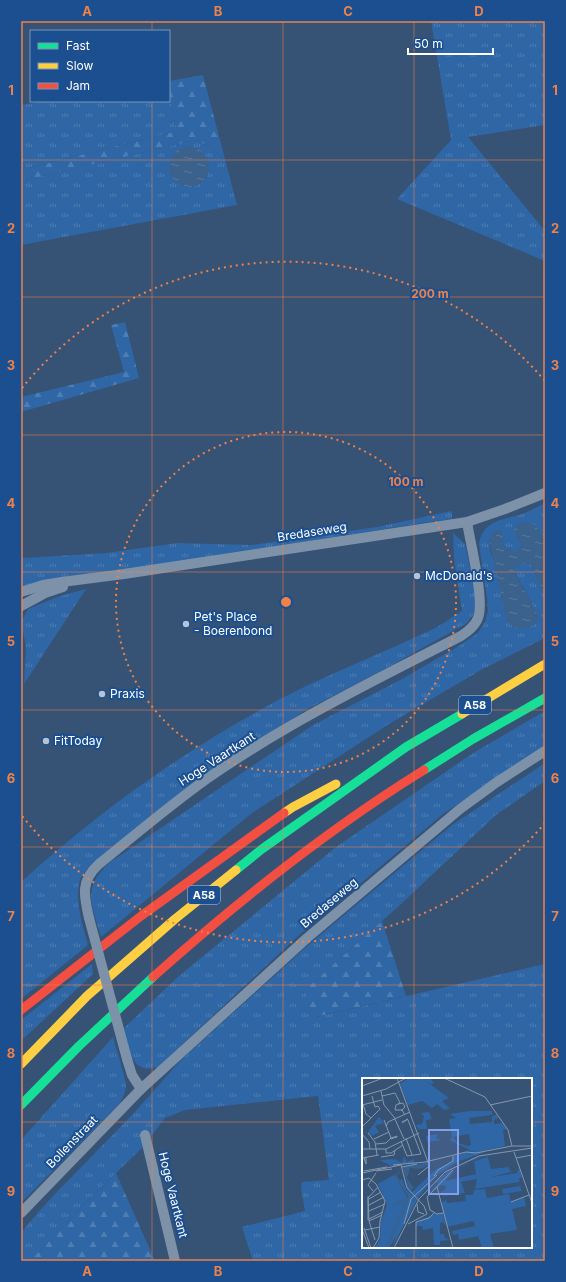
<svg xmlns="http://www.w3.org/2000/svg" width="566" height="1282" font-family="Inter,sans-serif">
<defs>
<pattern id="grass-tufts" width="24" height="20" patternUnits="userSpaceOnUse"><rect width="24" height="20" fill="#2f66a5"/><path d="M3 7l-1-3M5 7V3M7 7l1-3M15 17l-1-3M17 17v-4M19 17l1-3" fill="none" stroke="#4e7db2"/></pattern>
<pattern id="forest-firs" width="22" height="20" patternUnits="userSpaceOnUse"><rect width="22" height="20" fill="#2f66a5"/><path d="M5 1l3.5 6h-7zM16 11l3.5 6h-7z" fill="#4e7db2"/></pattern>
<pattern id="water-ripples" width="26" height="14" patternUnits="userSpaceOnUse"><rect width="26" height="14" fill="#3b618d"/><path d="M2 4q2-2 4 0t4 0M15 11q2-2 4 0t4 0" fill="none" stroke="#58799e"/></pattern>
</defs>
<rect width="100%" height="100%" fill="#365274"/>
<g fill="url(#grass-tufts)" fill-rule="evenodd">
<polygon points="431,21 545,21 545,125 468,137 545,231 545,261 397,199 451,140"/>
<polygon points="169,96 177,131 21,170 21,105 46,101 169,101"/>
<path d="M196,140L209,146L225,159L237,205L21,245V181ZM189,147L199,150L203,153L207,177L200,184L170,162C174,154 180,149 189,147Z"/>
<path d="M545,503V539L535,525L523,523L516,535L522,545L518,551C504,552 502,545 502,533L489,540L491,554L539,617L514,571V569L520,564L529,563C536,570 538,584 545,593V638L481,670L389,724L252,813L101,937C92,905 81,889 109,863L313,725L402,679L457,647L478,633L485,622L488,611L487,598L479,544C483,520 503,520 522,514C530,511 537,507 545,503Z"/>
<polygon points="452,511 452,519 435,521 21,587 21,556 23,558 106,553 177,543 252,545 377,527"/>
<path d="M453,533L465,544L476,596V607L473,615L467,623L394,664L304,711L178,797L93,863C88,868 83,873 80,880C74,901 83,925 88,945L21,999V882C106,805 201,738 304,687C346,667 389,650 431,630C442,625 452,617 462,611L454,558Z"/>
<polygon points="86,589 24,684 26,646 21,622 28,609 60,596"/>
<path d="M545,711V746L443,814L298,936L158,1067C130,1076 129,1047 124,1028L180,975L336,847L473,753Z"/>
<path d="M545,763V781L496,815L400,905L306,989L312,1018L545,964V1261H253L242,1227L305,1211L301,1188L302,1182L329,1180L318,1096L185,1110L165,1118L142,1148L87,1201L30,1261H21V1232L52,1197L133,1114L181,1060L307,946L452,825ZM363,1079H531V1247H363Z"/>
<polygon points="92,964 93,974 21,1041 21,1020"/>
<path d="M113,1037C116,1049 126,1077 126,1087C125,1093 123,1098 120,1103L21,1203V1140Z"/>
</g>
<g fill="url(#forest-firs)">
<polygon points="203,75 225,159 209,146 196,140 21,181 21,170 177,131 169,96 169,81"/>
<polygon points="125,322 139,378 21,412 21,397 124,372 111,325"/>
<polygon points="382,921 406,996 311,1018 306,989"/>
<polygon points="116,1173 155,1261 30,1261 87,1201"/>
</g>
<g fill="url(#water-ripples)">
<circle cx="189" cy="167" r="20"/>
<path d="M523,523L535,525L545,539V593C538,584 536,570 529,563L520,564L514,569V572L539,617C537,629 516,632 509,623C507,622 507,619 506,617L489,540L493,533L501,529C504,542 500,552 518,551L522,545L516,535L514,529L517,524Z"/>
</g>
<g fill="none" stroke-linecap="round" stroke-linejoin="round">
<g stroke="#7d92a8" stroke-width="10">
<polyline points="21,592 43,585 62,582 124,574 467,522 505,509 545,493"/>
<polyline points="21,606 45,593 63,587"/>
<path d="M89,918C84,896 80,881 99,864C135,835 170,805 208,778C287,723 375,680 461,636C468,631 475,626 478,618C485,601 470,542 467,522"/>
<polyline points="127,1059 132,1075 141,1089"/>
<polyline points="145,1135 175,1261"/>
<polyline points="21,1213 141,1089 307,938 460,809 497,782 545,751"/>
</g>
<g stroke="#16e098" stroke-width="9">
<polyline points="424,770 473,739 545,698"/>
<polyline points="236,870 262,849 406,747 462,714"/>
<polyline points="21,1105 79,1046 153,977"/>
</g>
<g stroke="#ffcf43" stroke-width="9">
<polyline points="462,714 545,664"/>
<polyline points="284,813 293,807 336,784"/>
<polyline points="21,1064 87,996 175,919 236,870"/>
</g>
<g stroke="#f24e42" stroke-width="9">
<path d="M153,977C238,901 327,830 424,770"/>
<polyline points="21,1010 141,916 284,813"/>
</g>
<polyline stroke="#7d92a8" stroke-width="10" points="89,918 127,1059"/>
</g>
<path fill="none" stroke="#ee8249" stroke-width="1" stroke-opacity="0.55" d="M152,21V31M283,21V1261M414,21V1079M152,101V1261M21,160H545M21,297H545M21,435H545M21,572H545M21,710H545M21,847H545M21,985H545M21,1122H363M531,1122H545M414,1247V1261"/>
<g fill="none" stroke="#ee8249" stroke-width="2" stroke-dasharray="2 4">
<circle cx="286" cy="602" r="170"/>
<path d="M545 823A340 340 0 0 1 22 816M22 388A340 340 0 0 1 545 381"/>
</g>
<g fill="#b9c2ce" stroke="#1b4f8f" stroke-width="1.5">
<circle cx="417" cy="576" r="4"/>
<circle cx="186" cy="624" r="4"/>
<circle cx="102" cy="694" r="4"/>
<circle cx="46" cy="741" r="4"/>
</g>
<g text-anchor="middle" stroke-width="4" stroke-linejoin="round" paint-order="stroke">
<g fill="#1b4f8f" stroke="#bbcadd" stroke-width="1">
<rect x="459" y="696" width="32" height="18" rx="3"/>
<rect x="188" y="886" width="32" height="18" rx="3"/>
</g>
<g font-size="11" font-weight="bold" fill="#fff">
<text x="475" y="709">A58</text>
<text x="204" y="899">A58</text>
</g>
<g font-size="12" fill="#fff" stroke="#1b4f8f">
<text transform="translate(312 532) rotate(-9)" y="4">Bredaseweg</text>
<text transform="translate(217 759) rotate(-33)" y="4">Hoge Vaartkant</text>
<text transform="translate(329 903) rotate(-40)" y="4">Bredaseweg</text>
<text transform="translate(72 1142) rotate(-46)" y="4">Bollenstraat</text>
<text transform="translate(173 1195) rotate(76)" y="4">Hoge Vaartkant</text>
</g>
<g font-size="12" fill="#fff" stroke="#1b4f8f" text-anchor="start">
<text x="425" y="580">McDonald's</text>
<text x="194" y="621">Pet's Place<tspan x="194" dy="14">- Boerenbond</tspan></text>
<text x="110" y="698">Praxis</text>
<text x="54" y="745">FitToday</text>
</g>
</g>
<g transform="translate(362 1078)">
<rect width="170" height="170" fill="#365274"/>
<path d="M47,0H68L72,5L69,6L64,3L87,20L80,23L88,31L82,32L75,26L70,30L60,23L46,27L38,6ZM107,33H130V37L107,40L108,46L130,44V38L135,37L136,40L132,42V46L140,45L145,51L141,52L143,68L116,74L103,73L108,72L87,62L90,59L87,41L94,40L88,36ZM107,56L109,67L106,68L96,65L91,59ZM67,34L70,41L64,42L65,51H56L54,47L60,46L62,38L59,35ZM76,56L74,60L79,62L65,64L64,58ZM104,74H123L95,84L72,99V96V99L54,114L72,100L55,121L46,112L42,102L41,89L67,84L65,89L64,86L41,91L44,103L50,114L73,92L90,83V79L91,82L92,78ZM131,75L119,79L101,86L90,93L78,103L101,87L134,76L126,79L129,91L147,89L148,93H152L130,99L155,95L157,90L160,99L157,100L158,104L113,111L115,101L99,104L103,115L81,118L79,114L84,111L83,107L77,108L66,118L65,124L67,117L76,106L74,104L84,95L110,81ZM112,83L114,96L83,103L96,90ZM42,78L45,84L52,81V85L16,89L17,85V89L28,87L17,82L33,81L40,85ZM36,90L38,95L34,97L37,103L40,101L44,111L55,122L30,170L34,158L27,170H25L43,128L33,127L47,118L33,96L37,95ZM158,108L160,113L141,116L140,111ZM123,111L125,120L147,116L149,124L162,119L164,128L150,131L155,152L128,156L132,170H120L116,158L97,162L96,156L91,157L90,153L113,148L112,143L85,149L79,125L84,122L85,125L104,123L103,117H111L112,112ZM72,136H81L84,148L81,144L78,145V156H82L83,160L88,162L78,163V167H72L71,150L61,152L60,148H54V144Z" fill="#2f66a5" fill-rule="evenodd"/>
<path d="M17,39L22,45L13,48L17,54L10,58L6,54ZM32,97L45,118L40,137L24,170H13L18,161L19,143L25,127L16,106Z" fill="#2f66a5"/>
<path d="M32,97L45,119L29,128L21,114L27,111L32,119L35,118L32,108L21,114L16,106ZM33,127L41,131L35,148L20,142L24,133L30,136ZM20,158L28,162L26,167L24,170H14Z" fill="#2f66a5"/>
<path d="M63,86L65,88L57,91L48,90L45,100L52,110L48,112L41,91Z" fill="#3b618d"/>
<path fill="none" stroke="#3b618d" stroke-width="2" d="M34,126L46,120M25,170L47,118L33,97"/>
<path fill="none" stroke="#8697ac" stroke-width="1" d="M35,0L67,87M82,0L123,19L146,52L150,68M0,8L21,0M19,13L22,27L32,39L42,61M0,18L24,11L44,0M20,18L33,15L38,25L34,27L33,32H40L43,37M1,26L4,36L9,40M36,26L41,25L43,29L39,33M0,27L20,22M128,27L170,18M22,42L29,60M40,44L46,41L40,45M24,48L26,44L48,34M0,49L18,31L16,28L13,29L10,18M6,55L13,64L15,77M0,56L7,64L8,71M35,58V59L29,61V60ZM44,60L50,77M12,61L27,54M39,63L45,78L59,76L46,42M14,66L24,65L29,60M0,71H24L57,55M24,71V75H29L41,67M152,74L170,125M19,79L32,77L33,72M0,80L17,77M2,80L4,86V79M154,80L170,77M31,87L63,84L104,74L114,75L150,68H170M40,89L55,86M2,93L25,89M14,93L30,91M0,95L39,87L45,110L62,128L65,136M56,97L67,88M72,98L76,92L91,83V78M0,102L7,100L14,106L23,123L18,143L17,160L11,170M75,109L91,170M11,113L6,107L14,95M6,118L7,143L13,162M7,121L19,114M149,124L167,117M55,126L56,134L62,136M7,127L22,119M7,133L23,126M81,135L75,136L68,132L65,119L91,92M7,141L21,134M6,142V120L16,109M7,143L20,137M42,146L49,121L75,97M46,146L65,136M2,150L9,170M0,151L7,170M3,152L18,149M32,170L57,121L83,94L117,78L170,70M54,170V144L67,140L72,135"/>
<path fill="#839eea" fill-opacity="0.15" stroke="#839eea" stroke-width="2" d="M67,52H96V116H67Z"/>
<rect width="170" height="170" fill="none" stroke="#fff" stroke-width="2"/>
</g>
<circle cx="286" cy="602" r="6" fill="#ee8249" stroke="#1b4f8f" stroke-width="2"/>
<g font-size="12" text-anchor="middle" font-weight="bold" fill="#ee8249" stroke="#1b4f8f" stroke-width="4" stroke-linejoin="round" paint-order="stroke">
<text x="430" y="298">200 m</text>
<text x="406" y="486">100 m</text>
</g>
<rect width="566" height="1282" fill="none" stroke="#1b4f8f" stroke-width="44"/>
<rect x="30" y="30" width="140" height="72" fill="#1b4f8f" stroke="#7695bc"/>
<rect x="38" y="43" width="20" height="6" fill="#16e098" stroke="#7695bc"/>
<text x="66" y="50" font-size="12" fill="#ffffff">Fast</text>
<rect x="38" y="63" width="20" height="6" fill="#ffcf43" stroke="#7695bc"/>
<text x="66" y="70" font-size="12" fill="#ffffff">Slow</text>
<rect x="38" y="83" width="20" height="6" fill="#f24e42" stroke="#7695bc"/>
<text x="66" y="90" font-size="12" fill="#ffffff">Jam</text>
<path d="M408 48v6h85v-6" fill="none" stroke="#ffffff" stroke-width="2"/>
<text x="414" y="48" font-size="12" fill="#ffffff" stroke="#1b4f8f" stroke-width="3" paint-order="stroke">50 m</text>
<rect x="22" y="22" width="522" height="1238" fill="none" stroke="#ee8249" stroke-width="1.5"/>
<g font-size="13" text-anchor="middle" font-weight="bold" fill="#ee8249">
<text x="87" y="16">A</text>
<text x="218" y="16">B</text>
<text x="348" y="16">C</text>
<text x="479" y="16">D</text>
<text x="11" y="95">1</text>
<text x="555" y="95">1</text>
<text x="11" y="233">2</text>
<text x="555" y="233">2</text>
<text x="11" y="370">3</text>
<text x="555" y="370">3</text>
<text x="11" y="508">4</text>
<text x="555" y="508">4</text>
<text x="11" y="646">5</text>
<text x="555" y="646">5</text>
<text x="11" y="783">6</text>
<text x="555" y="783">6</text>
<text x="11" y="921">7</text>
<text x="555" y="921">7</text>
<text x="11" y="1058">8</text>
<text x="555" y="1058">8</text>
<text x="11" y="1196">9</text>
<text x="555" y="1196">9</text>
<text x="87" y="1276">A</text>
<text x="218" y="1276">B</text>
<text x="348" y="1276">C</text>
<text x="479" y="1276">D</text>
</g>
</svg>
